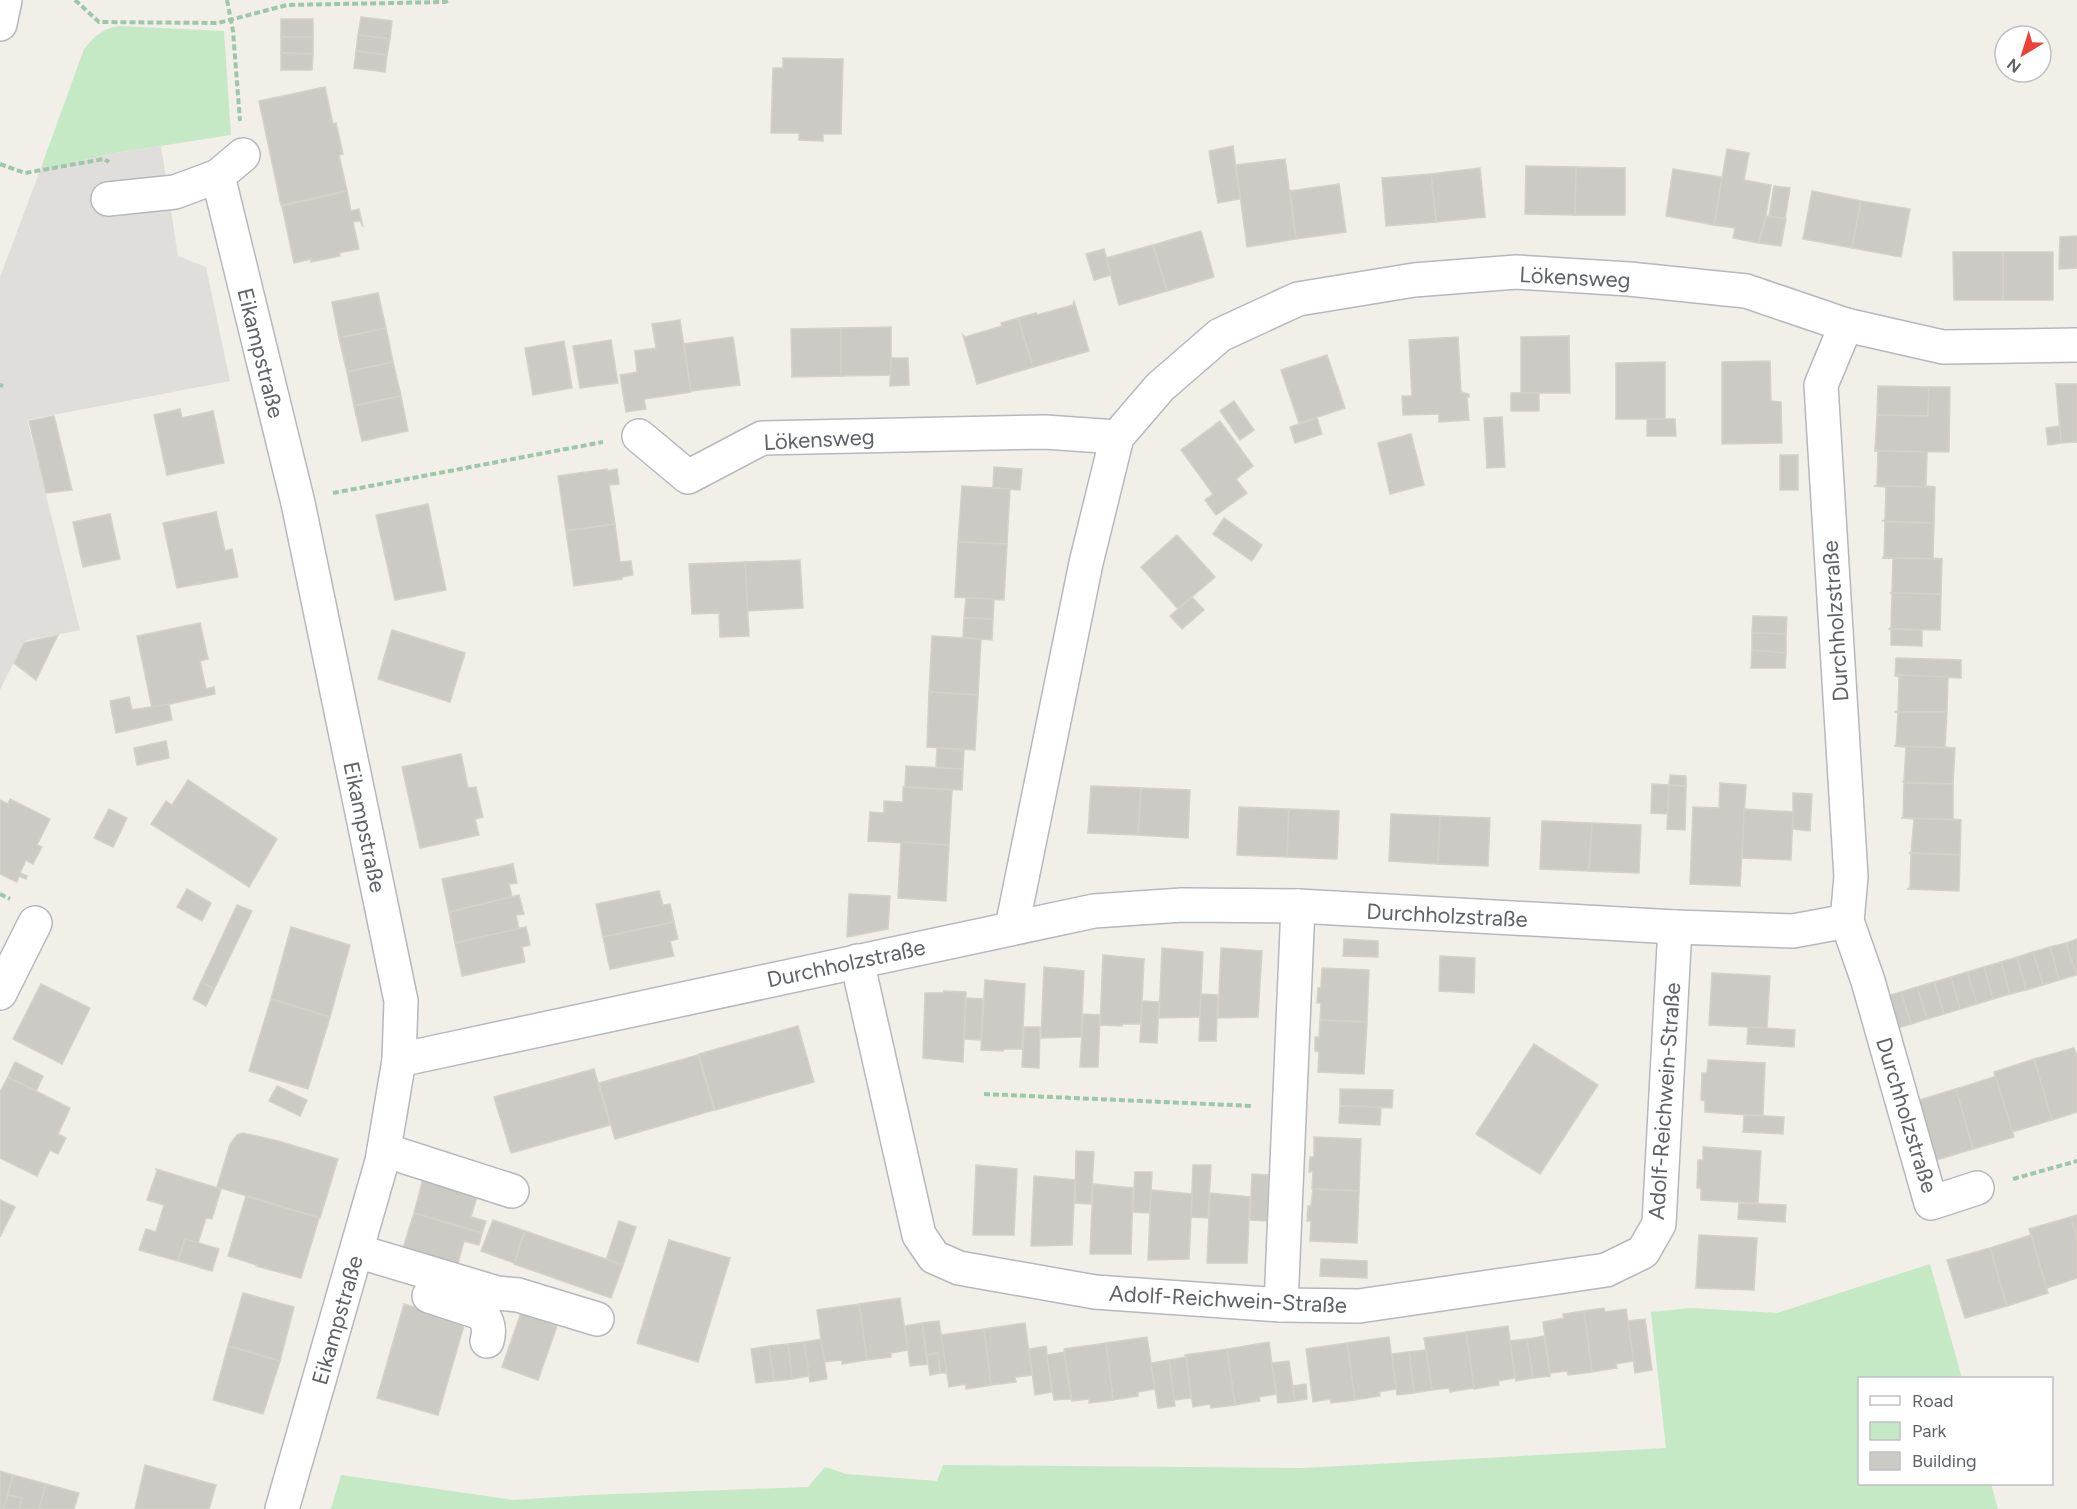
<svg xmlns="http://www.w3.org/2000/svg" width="2077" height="1509" font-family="Figtree,sans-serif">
<rect width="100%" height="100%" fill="#f1efe8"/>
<polygon fill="#e0deda" points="161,146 178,256 206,267 230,381 27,420 80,630 24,641 0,690 0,277 42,165 51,168 108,154"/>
<g fill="#c5e8c5">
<path d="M119,26L224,31L231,135L108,154L51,168L42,165L84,49C95,36 102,29 119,26Z"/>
<polygon points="1930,1264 1962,1378 1860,1378 1860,1484 1991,1484 1998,1509 331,1509 341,1475 513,1500 589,1495 808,1487 825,1467 846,1474 937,1481 943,1465 1303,1468 1666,1448 1651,1312 1691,1308 1777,1313"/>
</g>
<g fill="#cccac5" stroke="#d6d1c6" stroke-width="1.5">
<polygon points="361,17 392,21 390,39 358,35"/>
<rect x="281" y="19" width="32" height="18"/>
<polygon points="358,35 390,39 387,55 356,51"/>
<polygon points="281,37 313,37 313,54 281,53"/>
<polygon points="356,51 387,55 385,72 354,68"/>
<polygon points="281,53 313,54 312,70 281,70"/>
<polygon points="783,58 843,59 841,134 823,134 823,141 799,140 799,133 771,133 773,68 783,68"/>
<polygon points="325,87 333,124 336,123 343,154 339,155 347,191 281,205 259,101"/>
<polygon points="1233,146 1240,199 1218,203 1209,151"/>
<polygon points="1727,149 1749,153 1744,180 1771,185 1763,233 1761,232 1759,243 1733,238 1735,228 1714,225"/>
<polygon points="1285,159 1296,239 1247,247 1236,165"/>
<polygon points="1526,166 1576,167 1575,215 1525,214"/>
<polygon points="1576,167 1625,168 1625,215 1575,215"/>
<polygon points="1480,168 1485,217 1436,222 1431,174"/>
<polygon points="1673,169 1722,177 1714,225 1666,216"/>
<polygon points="1431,174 1436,222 1386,226 1382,178"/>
<polygon points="1339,184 1346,232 1296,239 1290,191"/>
<polygon points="1774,186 1790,188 1785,219 1769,216"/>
<polygon points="347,191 351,211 359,209 363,227 360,221 353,222 359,249 339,253 340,256 311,262 311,259 294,263 282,206"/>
<polygon points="1812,191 1861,201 1852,248 1803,239"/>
<polygon points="1861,201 1910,209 1901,257 1852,248"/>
<polygon points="1766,216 1786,219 1781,246 1759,243"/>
<polygon points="1201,231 1214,277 1167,291 1153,245"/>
<polygon points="2077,236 2077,268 2059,269 2060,237"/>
<polygon points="1153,245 1167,291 1119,305 1106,258"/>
<polygon points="1104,249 1111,275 1094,280 1086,254"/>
<polygon points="1953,252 2003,252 2003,300 1954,300"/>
<rect x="2003" y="252" width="50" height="48"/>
<polygon points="378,293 386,328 339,338 332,302"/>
<polygon points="1074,301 1089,351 1033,367 1018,318 1036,313 1037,315 1073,305"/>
<polygon points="1018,318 1033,367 977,384 963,335 965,337 1002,326 1001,323"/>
<polygon points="680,320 691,392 644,399 646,409 626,412 620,375 637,372 635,351 656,348 652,324"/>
<polygon points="891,327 891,375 841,376 841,328"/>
<polygon points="386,328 393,362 347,372 339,338"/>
<polygon points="841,328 841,376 792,377 791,329"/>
<polygon points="1569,336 1570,393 1521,393 1521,337"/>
<polygon points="733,337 740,385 691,391 684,344"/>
<polygon points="1458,337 1461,392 1469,394 1469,397 1467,397 1469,420 1439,422 1439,414 1403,415 1402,396 1412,396 1409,340"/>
<polygon points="611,340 618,383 580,388 573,346"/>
<polygon points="564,341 572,388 533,395 525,348"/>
<polygon points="1327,355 1345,408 1299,423 1281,370"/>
<polygon points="891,358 908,358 909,385 890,386"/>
<polygon points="1770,361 1771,401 1781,402 1782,443 1722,444 1722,362"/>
<polygon points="393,362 401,396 354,406 347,372"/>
<polygon points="1665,362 1665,419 1616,419 1616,363"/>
<polygon points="2056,384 2077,384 2077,442 2061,443"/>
<polygon points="1878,386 1929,387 1928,416 1877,415"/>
<polygon points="1929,387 1950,387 1949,452 1875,451 1877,415 1928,416"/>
<rect x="1511" y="393" width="28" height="18"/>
<polygon points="401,396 408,431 362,441 354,406"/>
<polygon points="1234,401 1254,430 1240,440 1220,411"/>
<polygon points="180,409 182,418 213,411 224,463 167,475 154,415"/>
<polygon points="54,416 72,490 46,493 29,421"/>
<polygon points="1502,417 1505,467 1487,468 1484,418"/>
<polygon points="1317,418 1322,434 1295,443 1290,427"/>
<polygon points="1647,419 1675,419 1676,436 1647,436"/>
<polygon points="1220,421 1253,466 1236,479 1247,493 1216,515 1205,500 1213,494 1181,450"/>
<polygon points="2060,426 2061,443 2048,445 2046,428"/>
<polygon points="1411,434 1424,485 1390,494 1378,443"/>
<polygon points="1875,451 1927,452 1926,486 1935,487 1874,486 1877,485 1878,451"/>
<rect x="1780" y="455" width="18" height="35"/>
<polygon points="994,467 1022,469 1020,490 993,488"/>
<polygon points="607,469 607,471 617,469 619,484 609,485 615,524 566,531 558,476"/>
<polygon points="962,486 1010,489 1007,544 958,542"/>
<polygon points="1874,486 1935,487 1934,523 1882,521 1885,520 1886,487"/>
<polygon points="428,504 446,590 395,600 376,515"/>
<polygon points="216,512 225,551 232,549 238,577 177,588 163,523"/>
<polygon points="110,514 120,559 83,567 73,522"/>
<polygon points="1224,518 1262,545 1252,561 1213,534"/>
<polygon points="1885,522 1934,523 1933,558 1942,559 1882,558 1884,557"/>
<polygon points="615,524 620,562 631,561 633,575 622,577 622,579 574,586 566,531"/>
<polygon points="1177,535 1215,577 1178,609 1141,567"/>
<polygon points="958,542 1007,544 1004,600 955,597"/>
<polygon points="1882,558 1942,559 1941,594 1890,593 1892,592 1893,558"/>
<polygon points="800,560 803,608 747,611 745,562"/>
<polygon points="745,562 749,636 720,637 719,613 692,614 689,564"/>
<polygon points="1890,593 1941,594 1940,630 1889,629 1891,627 1892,594"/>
<polygon points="1192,597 1204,610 1182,629 1170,616"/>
<polygon points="966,598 994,599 993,619 964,618"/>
<polygon points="1753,616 1787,617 1786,634 1752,633"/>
<polygon points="964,618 993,619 992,640 963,638"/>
<polygon points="200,623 208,659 200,661 206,689 214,687 215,694 152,708 137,636"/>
<polygon points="1891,629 1922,630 1922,646 1891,645"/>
<polygon points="392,630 465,653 450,702 378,679"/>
<polygon points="1752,633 1786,634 1786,653 1752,650"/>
<polygon points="58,635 36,680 14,663 24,643"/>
<polygon points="932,636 981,639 978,695 929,692"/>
<polygon points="1752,650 1786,653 1785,668 1751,668"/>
<polygon points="1896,658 1961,660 1961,678 1895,676"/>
<polygon points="1896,675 1948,677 1947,712 1895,712 1898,711 1899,677"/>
<polygon points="929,692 978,695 975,750 927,747"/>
<polygon points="129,697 132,710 169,704 172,720 116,733 110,701"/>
<polygon points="1895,712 1947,712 1945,747 1955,748 1894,746 1896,746 1898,712"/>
<polygon points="166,741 169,758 137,765 134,748"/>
<polygon points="1894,746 1955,748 1953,784 1902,782 1904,781 1906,747"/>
<polygon points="937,748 964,750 963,769 936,768"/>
<polygon points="461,754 468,788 476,787 483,817 475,819 479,835 420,848 402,767"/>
<polygon points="906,766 963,769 962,790 905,787"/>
<polygon points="1670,775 1686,776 1686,786 1669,785"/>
<polygon points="188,780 277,839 249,887 151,824 166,801 172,805"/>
<polygon points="1720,783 1746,785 1740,886 1690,884 1693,807 1719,808"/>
<polygon points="1904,783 1953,784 1953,819 1961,820 1901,818 1903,818"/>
<polygon points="1652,784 1669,785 1668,814 1651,813"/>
<polygon points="1669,785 1686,786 1685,830 1667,829"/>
<polygon points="1091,786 1141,788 1138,835 1088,833"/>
<polygon points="903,787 952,790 949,845 868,841 870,812 884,813 884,801 903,802"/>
<polygon points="1141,788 1190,790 1188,838 1138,835"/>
<polygon points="1793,793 1812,794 1810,831 1793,829"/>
<polygon points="10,799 50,819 37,845 42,847 33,864 26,860 20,873 27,876 26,879 19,876 17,882 0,874 0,800 8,804"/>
<polygon points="1239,807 1289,809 1287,857 1237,855"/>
<polygon points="109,809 127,818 113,847 94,838"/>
<polygon points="1289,809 1339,811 1337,859 1287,857"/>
<polygon points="1744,809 1793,812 1791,860 1742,858"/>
<polygon points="1391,814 1440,816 1438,864 1389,861"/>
<polygon points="1440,816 1490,818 1488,866 1438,864"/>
<polygon points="1901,818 1961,820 1960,855 1909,853 1911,853 1914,819"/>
<polygon points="1542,821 1592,823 1589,871 1540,869"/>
<polygon points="1592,823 1641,825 1639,873 1589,871"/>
<polygon points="901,842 949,845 946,901 898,898"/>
<polygon points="1909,853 1960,855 1959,891 1907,889 1910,888 1911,854"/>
<polygon points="513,864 517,883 509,884 512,897 449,912 442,879"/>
<polygon points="187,889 211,903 202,921 177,907"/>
<polygon points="659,891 663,905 670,904 674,922 603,937 596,904"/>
<polygon points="849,894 890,896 888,929 847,937"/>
<polygon points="519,895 524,914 516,915 519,929 455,943 449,912"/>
<polygon points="237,905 252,911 214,989 201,982"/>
<polygon points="674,922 678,939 670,941 674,956 610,969 603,937"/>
<polygon points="291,927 350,945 330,1017 271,999"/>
<polygon points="526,927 530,945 522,947 525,962 462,976 455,943"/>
<polygon points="1344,939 1378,941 1378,957 1343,956"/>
<polygon points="2077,939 2077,974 2076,975 2066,943"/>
<polygon points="2066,943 2076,975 2059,980 2050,947"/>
<polygon points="2050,947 2059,980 2043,985 2033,952"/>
<polygon points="1162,948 1203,952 1200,1017 1159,1018"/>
<polygon points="1221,948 1262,951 1258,1017 1218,1018"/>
<polygon points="2033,952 2043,985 2026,990 2017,957"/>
<polygon points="1103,955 1144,959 1141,1024 1122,1024 1122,1026 1100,1025"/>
<polygon points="1440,956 1475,958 1474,993 1439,991"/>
<polygon points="2017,957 2026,990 2010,994 2001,962"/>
<polygon points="2001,962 2010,994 1993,999 1984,967"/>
<polygon points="1044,967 1084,971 1081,1037 1041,1038"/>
<polygon points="1984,967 1993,999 1977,1004 1967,972"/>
<polygon points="1322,968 1369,970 1367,1022 1320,1020 1321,1003 1317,1003 1318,988 1321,988"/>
<polygon points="1967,972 1977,1004 1960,1009 1951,977"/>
<polygon points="1712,973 1770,976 1767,1028 1709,1025"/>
<polygon points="1951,977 1960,1009 1944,1014 1934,982"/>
<polygon points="985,980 1025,984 1022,1049 1004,1049 1003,1051 981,1050"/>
<polygon points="201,982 214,989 206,1006 193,999"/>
<polygon points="1934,982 1944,1014 1927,1019 1917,987"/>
<polygon points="41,984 90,1008 62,1064 13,1039"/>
<polygon points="1917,987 1927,1019 1911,1024 1901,992"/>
<polygon points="944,991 966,992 963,1062 923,1058 925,993 944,993"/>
<polygon points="1901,992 1911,1024 1894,1029 1885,997"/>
<polygon points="1201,994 1218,995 1216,1041 1199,1041"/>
<polygon points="966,998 983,999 981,1040 964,1039"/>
<polygon points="271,999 330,1017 308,1089 249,1071"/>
<polygon points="1142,1001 1159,1002 1157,1043 1140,1042"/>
<polygon points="1083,1014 1100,1015 1098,1067 1080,1067"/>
<polygon points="1320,1020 1367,1022 1364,1074 1318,1072 1319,1052 1315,1051 1315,1037 1319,1037"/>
<polygon points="798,1026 814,1082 715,1110 699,1054"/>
<polygon points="1024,1027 1040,1027 1039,1068 1022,1067"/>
<polygon points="1748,1027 1795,1030 1794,1047 1747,1044"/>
<polygon points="1534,1044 1598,1085 1540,1174 1476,1134"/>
<polygon points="2074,1048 2077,1056 2077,1112 2052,1120 2034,1059"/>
<polygon points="698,1055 714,1110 615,1139 599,1083"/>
<polygon points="2034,1059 2052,1120 2012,1132 1994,1072"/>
<polygon points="1708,1060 1765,1063 1763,1116 1705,1112 1705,1101 1701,1100 1702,1073 1707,1073"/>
<polygon points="15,1062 43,1076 36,1091 8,1077"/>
<polygon points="594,1069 610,1125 511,1153 494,1097"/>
<polygon points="8,1077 70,1108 58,1134 66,1138 58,1154 50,1150 37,1176 0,1158 0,1092"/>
<polygon points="1994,1077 1996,1077 2014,1137 1973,1149 1956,1089"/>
<polygon points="277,1086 307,1100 300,1116 269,1101"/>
<polygon points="1340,1089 1393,1090 1392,1108 1340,1106"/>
<polygon points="1956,1089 1973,1149 1933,1161 1916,1101"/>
<polygon points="1340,1106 1381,1107 1380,1125 1339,1123"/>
<polygon points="1744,1115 1784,1117 1783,1134 1743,1132"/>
<polygon points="243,1133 278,1141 338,1159 320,1218 217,1187 230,1144 237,1135"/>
<polygon points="1314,1137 1361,1139 1359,1191 1312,1189 1313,1171 1309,1172 1310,1157 1314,1157"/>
<polygon points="1703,1147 1761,1151 1758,1203 1701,1200 1701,1188 1697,1188 1698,1160 1703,1160"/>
<polygon points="1076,1151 1094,1152 1091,1204 1075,1203"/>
<polygon points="976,1165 1017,1169 1014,1235 973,1235"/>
<polygon points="1193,1165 1211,1165 1208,1218 1191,1217"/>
<polygon points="156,1169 221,1189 212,1219 206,1218 198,1243 185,1239 178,1261 139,1250 146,1229 156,1232 164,1205 147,1200 157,1171"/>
<polygon points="425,1171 480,1186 471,1217 486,1221 482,1233 414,1213"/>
<polygon points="1135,1172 1152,1172 1150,1213 1133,1212"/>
<polygon points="1252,1174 1268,1175 1267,1221 1250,1220"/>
<polygon points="1034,1176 1075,1180 1072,1245 1031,1246"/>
<polygon points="1093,1184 1133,1188 1131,1254 1090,1254"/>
<polygon points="1313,1189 1359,1191 1357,1243 1310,1241 1311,1221 1307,1221 1308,1206 1311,1206"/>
<polygon points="1151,1190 1192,1194 1189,1259 1148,1260"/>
<polygon points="1210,1193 1250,1197 1247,1263 1207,1263"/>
<polygon points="246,1196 319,1218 301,1278 256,1266 257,1265 228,1256"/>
<polygon points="0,1200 15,1207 0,1237"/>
<polygon points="1739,1203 1786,1205 1785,1222 1738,1219"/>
<polygon points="414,1213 482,1233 479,1245 464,1241 456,1271 401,1255"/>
<polygon points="2077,1215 2077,1239 2071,1217"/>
<polygon points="2071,1217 2077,1239 2077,1278 2047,1288 2029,1229"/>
<polygon points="493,1220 525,1231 514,1263 481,1251"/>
<polygon points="619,1221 636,1227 623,1265 606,1260"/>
<polygon points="525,1231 623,1265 611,1298 514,1264"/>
<polygon points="1699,1235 1757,1238 1754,1290 1696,1288"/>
<polygon points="2031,1235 2048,1293 2007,1306 1990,1248"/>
<polygon points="185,1239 219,1249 212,1271 178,1261"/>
<polygon points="669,1240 730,1258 698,1362 637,1343"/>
<polygon points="1990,1248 2007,1306 1965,1318 1947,1260"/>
<polygon points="1321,1259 1367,1261 1367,1278 1320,1276"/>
<polygon points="243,1293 294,1307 280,1361 228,1346"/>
<polygon points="900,1298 908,1350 891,1353 891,1357 867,1360 859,1304"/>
<polygon points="404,1304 465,1322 438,1415 377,1398"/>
<polygon points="859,1304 867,1360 842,1364 842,1360 824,1362 817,1310"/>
<polygon points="1604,1308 1605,1312 1626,1309 1634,1361 1616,1364 1617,1368 1592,1372 1584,1311"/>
<polygon points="1584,1311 1592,1372 1568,1375 1567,1371 1550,1373 1543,1322 1564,1318 1563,1314"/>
<polygon points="521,1313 557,1326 538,1380 502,1367"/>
<polygon points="1645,1319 1652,1370 1635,1373 1628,1321"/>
<polygon points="939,1321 947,1373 940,1373 938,1353 927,1355 922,1323"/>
<polygon points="922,1323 927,1364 910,1366 905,1326"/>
<polygon points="1025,1323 1032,1375 1015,1377 1016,1382 991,1385 984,1329"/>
<polygon points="1508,1326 1515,1378 1498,1381 1499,1385 1474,1389 1466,1332"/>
<polygon points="984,1329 991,1385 966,1389 966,1384 949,1387 941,1335"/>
<polygon points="1466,1332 1474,1388 1450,1392 1449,1388 1432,1390 1424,1338"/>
<polygon points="1544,1336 1550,1376 1533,1378 1527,1339"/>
<polygon points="1147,1337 1155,1389 1138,1392 1138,1396 1113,1400 1106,1343"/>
<polygon points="1389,1337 1396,1389 1379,1392 1380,1396 1355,1400 1347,1343"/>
<polygon points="821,1339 827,1379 810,1382 804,1342"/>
<polygon points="1527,1339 1533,1378 1516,1381 1510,1341"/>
<polygon points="804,1342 809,1376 792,1379 788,1344"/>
<polygon points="1269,1342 1276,1394 1259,1397 1260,1401 1235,1405 1227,1349"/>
<polygon points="1106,1343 1113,1400 1089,1403 1089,1399 1072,1401 1064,1349"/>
<polygon points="1347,1343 1355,1400 1331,1403 1330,1399 1313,1402 1306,1349"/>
<polygon points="788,1344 792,1379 774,1381 769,1346"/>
<polygon points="228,1346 280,1361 263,1414 213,1400"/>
<polygon points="769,1346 774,1381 756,1383 751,1349"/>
<polygon points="1046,1346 1052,1392 1035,1395 1029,1349"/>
<polygon points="1227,1349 1235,1405 1211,1408 1210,1404 1193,1407 1185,1355"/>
<polygon points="1426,1350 1432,1390 1414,1393 1409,1352"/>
<polygon points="1064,1352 1071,1399 1054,1400 1047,1355"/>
<polygon points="1409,1352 1414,1393 1397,1395 1392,1354"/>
<polygon points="938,1353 940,1373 930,1375 927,1355"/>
<polygon points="1186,1357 1191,1398 1174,1400 1169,1360"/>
<polygon points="1169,1360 1175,1406 1158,1408 1151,1363"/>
<polygon points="1289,1361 1295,1401 1278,1403 1272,1363"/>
<polygon points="1306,1384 1307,1399 1295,1401 1293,1386"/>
<polygon points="145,1465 216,1485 209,1509 135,1509"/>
<polygon points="0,1471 13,1475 3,1509 0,1509"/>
<polygon points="13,1475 46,1484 39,1509 19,1509 22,1498 8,1495"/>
<polygon points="46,1484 79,1493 74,1509 39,1509"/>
<polygon points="8,1495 22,1498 19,1509 3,1509"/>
</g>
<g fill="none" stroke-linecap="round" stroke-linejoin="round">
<defs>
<g id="minor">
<polyline points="0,24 5,0"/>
<polyline points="243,155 218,176 298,503 401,1001 399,1060 382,1161 282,1509"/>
<polyline points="108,199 175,192 218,176"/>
<polyline points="639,436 688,477 762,438 1045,432 1117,437"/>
<polyline points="1847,921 1868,981 1931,1203 1977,1188"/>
<polyline points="1012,927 1086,563 1117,437 1160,387 1220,335 1298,299 1414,280 1516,272 1629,279 1746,291 1846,325 1943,347 2077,345"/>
<polyline points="857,961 919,1235 934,1257 959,1268 1095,1292 1281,1305 1359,1306 1606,1270 1643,1252 1659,1224 1675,927"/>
<polyline points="0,993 35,923"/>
<polyline points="399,1060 1094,911 1182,905 1298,906 1675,927 1793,931 1847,921 1851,877 1821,385 1846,325"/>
<polyline points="384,1150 512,1191"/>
<polyline points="357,1251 497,1293 518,1295 597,1319"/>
<path d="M429,1296L481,1313C489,1322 490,1330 487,1341"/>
<polyline points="1281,1305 1298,906"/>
</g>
</defs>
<use href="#minor" stroke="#b5b8bc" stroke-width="36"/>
<g stroke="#9cc7a9" stroke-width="4" stroke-dasharray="6 3" stroke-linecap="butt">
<polyline points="75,0 99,22 218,23 287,5 445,2 450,0"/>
<polyline points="227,0 233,31 240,121"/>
<polyline points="0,164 25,173 104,159 109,162"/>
<polyline points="0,385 3,386"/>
<polyline points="333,493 603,442"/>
<polyline points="0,894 10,899"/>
<polyline points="984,1094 1253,1106"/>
<polyline points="2013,1179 2077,1161"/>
</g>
<use href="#minor" stroke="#fff" stroke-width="33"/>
</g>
<g text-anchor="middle" stroke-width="5" stroke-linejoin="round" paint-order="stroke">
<g font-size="22" fill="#5f6368" stroke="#fff">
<text transform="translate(1575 277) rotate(3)" y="8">Lökensweg</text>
<text transform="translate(261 353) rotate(76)" y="8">Eikampstraße</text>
<text transform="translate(819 439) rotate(-3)" y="8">Lökensweg</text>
<text transform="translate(1835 621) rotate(-94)" y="8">Durchholzstraße</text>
<text transform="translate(365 827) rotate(78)" y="8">Eikampstraße</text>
<text transform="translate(1447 915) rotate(3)" y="8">Durchholzstraße</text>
<text transform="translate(846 963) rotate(-12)" y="8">Durchholzstraße</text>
<text transform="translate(1664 1101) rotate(-86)" y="8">Adolf-Reichwein-Straße</text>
<text transform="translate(1907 1115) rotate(73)" y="8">Durchholzstraße</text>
<text transform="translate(1228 1299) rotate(3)" y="8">Adolf-Reichwein-Straße</text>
<text transform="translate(337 1320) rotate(-74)" y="8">Eikampstraße</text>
</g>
</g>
<rect x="1858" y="1377" width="195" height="108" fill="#ffffff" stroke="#bfc1c3" stroke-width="1.5"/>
<rect x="1870" y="1396" width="30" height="9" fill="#ffffff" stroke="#bfc1c3" stroke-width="1.5"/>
<text x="1912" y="1407" font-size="18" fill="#5f6368">Road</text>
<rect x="1870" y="1422" width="30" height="18" fill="#c5e8c5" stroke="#bfc1c3" stroke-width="1.5"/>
<text x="1912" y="1437" font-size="18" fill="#5f6368">Park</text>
<rect x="1870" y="1452" width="30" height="18" fill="#cccac5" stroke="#bfc1c3" stroke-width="1.5"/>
<text x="1912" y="1467" font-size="18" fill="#5f6368">Building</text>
<g transform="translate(2023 54) rotate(218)"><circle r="28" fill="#ffffff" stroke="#bfc1c3" stroke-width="1.5"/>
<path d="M0-4.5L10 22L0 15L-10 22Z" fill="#ea4335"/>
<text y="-9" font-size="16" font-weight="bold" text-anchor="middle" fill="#5f6368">N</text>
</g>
</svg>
